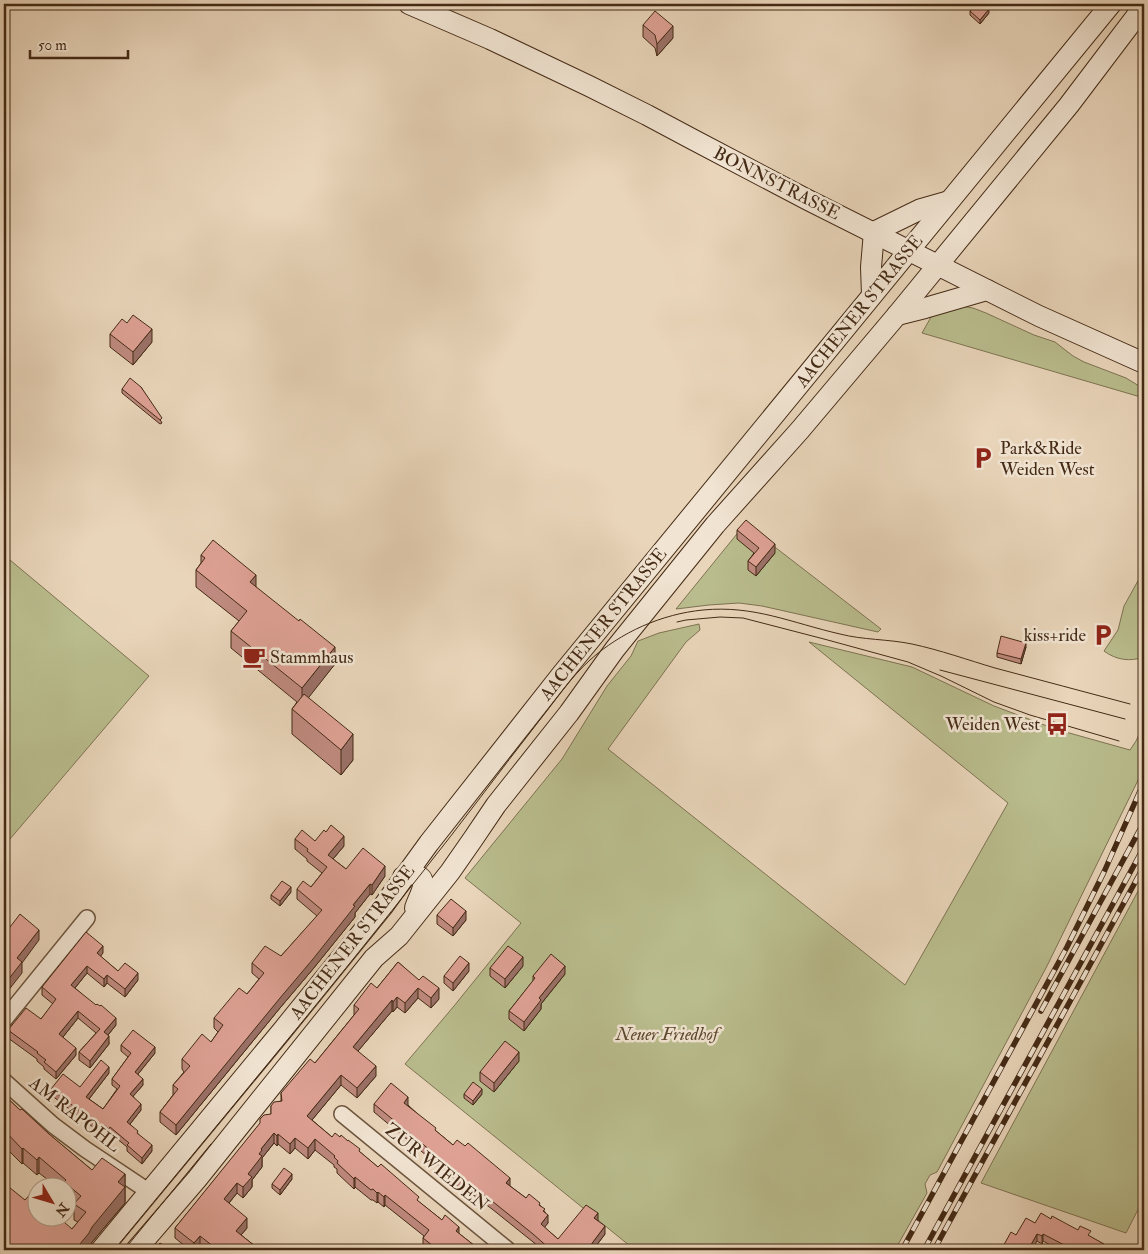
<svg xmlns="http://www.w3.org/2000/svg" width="1148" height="1254" font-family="'IM FELL Double Pica',serif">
<rect width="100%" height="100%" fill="#e9d5ba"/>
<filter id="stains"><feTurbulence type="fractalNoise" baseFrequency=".004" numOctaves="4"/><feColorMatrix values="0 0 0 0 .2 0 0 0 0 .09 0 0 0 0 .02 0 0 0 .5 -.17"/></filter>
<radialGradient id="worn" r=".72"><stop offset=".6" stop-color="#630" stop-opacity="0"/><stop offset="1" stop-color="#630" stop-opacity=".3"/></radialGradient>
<g fill="#b9bc8d" stroke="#7e7351">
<polygon points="961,306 973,308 986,313 1034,335 1055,342 1073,356 1084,362 1126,378 1144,389 1144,398 922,333 935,310"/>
<polygon points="745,524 881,629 878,632 762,606 739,603 709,605 676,609"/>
<polygon points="4,555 149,676 4,846"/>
<path d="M1144,570V657C1130,662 1116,660 1104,651L1118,630L1124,606Z"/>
<polygon points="699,624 700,630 686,642 608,749 905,985 1008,803 809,642 912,667 994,706 1055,729 1130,750 1136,741 1144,724 1144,768 1047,966 937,1172 930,1175 925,1184 927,1193 895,1250 635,1250 405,1064 454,1006 521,923 465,878 562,759 607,686 631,656 638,641 659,633"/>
<polygon points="1144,880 1144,1198 1126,1233 981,1183"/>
</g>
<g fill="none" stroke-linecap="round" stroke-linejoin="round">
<defs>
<g id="street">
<polyline points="4,1020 87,918"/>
<polyline points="4,1081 53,1125 85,1149 142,1187 148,1193"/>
<polyline points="342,1114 508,1250"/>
</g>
<g id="secondary">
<polyline points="409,4 490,39 589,86 647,115 692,139 808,200 1039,316 1144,363"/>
<polyline points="874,232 921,209 949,201"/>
<polyline points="872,295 871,267 874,232"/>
<polyline points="897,315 925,308 987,290"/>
<path d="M403,877L411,874C433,877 419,895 415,908"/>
<polyline points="101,1250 282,1031 384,905 429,843 562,674 1111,4"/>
<polyline points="136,1250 197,1179 374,958 399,936 450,872 473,839 496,805 569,713 615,649 715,525 800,430 897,315 1069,105 1144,6"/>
</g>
</defs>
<use href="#street" stroke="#6d553e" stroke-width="18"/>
<use href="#secondary" stroke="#442a15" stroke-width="22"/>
<use href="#street" stroke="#f1e4d2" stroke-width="15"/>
<use href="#secondary" stroke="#f1e4d2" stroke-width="20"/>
<g stroke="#442a15" stroke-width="1">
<polyline points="677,622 686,620 720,617 743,618 824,639 908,662 941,676 994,702 1030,715 1119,741"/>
<polyline points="940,670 1125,719"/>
<path d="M114,1250C217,1125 321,1001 421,874C461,824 499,772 539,721C555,701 570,678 590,660C621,632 662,614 703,610C754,605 792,623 840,634C863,640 888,639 912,644C940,650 968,660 995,668C1040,680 1085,692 1130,704"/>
<polyline points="124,1250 211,1144"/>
</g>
<defs>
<g id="rail">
<polyline points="1041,1011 1144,822"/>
<polyline points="902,1250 1067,947 1104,872 1144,782"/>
<polyline points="924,1250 1144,847"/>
<polyline points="934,1250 1144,866"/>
</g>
</defs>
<use href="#rail" stroke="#442a15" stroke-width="5.5"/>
<use href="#rail" stroke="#f1e4d2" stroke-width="4" stroke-dasharray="11" stroke-linecap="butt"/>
</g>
<g fill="#bf8a7f" stroke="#442a15">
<polygon points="664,4 672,4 669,8"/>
<polygon points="1062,4 1071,4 1067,8"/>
<polygon points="970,11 989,13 980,24 970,15"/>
<polygon points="643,25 673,38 657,56 655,48 643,37"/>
<polygon points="110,334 152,342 133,365 110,347"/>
<polygon points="141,387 162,423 160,424 122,393 122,389"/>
<polygon points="737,530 775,553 756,576 748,570 748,561 754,553 737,539"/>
<polygon points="201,555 256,587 335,664 308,697 353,760 341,775 292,734 292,709 297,702 231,648 231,631 239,621 196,587 196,570 201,563"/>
<polygon points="1026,647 1021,664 997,657 997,653"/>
<polygon points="295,839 315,841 344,846 333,859 346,869 385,876 372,895 370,894 355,913 355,917 313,969 280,1008 176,1135 160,1122 160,1112 173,1095 173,1085 184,1072 182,1069 182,1059 211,1042 218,1032 214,1028 214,1018 247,994 259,979 252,973 252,963 281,956 317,916 297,899 297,889 311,887 322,873 307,861 307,859 295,849"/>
<polygon points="291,892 280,906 271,899 271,895"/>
<polygon points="437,915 466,920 453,936 437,924"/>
<polygon points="103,953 100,956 118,971 138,980 125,997 107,983 104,987 87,973 75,988 116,1025 108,1035 109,1044 90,1068 79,1060 79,1052 96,1033 78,1018 63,1037 76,1055 56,1079 44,1069 44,1067 37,1061 37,1059 8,1038 8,1030 41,1019 53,1004 42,995 42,987"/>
<polygon points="398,962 439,999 431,1008 418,998 405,1013 397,1007 393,1012 392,1011 358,1051 376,1076 357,1098 341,1085 312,1120 332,1137 360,1152 419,1202 480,1250 425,1250 423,1248 423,1238 424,1236 385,1205 384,1207 378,1202 377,1203 373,1200 371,1200 355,1187 354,1189 337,1173 337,1169 334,1167 334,1165 315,1150 308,1159 295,1148 290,1154 278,1144 277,1146 274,1143 262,1158 262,1167 252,1180 252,1187 243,1198 237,1193 229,1203 247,1228 241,1235 260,1250 205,1250 200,1246 197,1250 190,1250 175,1238 175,1228 260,1124 271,1114 271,1106 281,1101 281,1093 315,1063 354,1015 354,1005 377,988"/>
<polygon points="523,966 505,988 490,976 490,968"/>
<polygon points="469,971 453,991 444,983 444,976"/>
<polygon points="565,974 541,1004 541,1009 524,1031 509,1019 509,1011 533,981 533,976"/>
<polygon points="121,1045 155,1053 138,1074 143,1085 133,1096 141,1110 130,1124 152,1151 142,1164 127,1151 127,1147 110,1133 109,1135 104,1131 102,1134 51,1095 51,1089 80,1087 109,1073 89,1099 103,1109 117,1089 112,1085 112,1079 128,1057 121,1051"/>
<polygon points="519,1061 494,1092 480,1081 480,1072"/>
<polygon points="464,1094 482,1094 473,1105 464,1098"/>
<polygon points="4,1095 20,1110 92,1170 125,1174 125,1203 92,1242 88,1250 4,1250 4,1183 38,1216 72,1229 78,1222 74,1220 74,1206 68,1200 68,1186 56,1186 39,1173 37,1175 23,1163 22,1164 4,1146"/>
<polygon points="374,1104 408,1105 436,1131 453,1145 510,1186 526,1198 540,1205 545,1212 548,1223 544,1227 558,1239 598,1221 605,1234 593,1250 543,1250 492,1209 472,1194 470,1196 456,1185 456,1180 374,1112"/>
<polygon points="292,1179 280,1195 272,1188 272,1184"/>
<polygon points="1051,1219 1091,1237 1109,1247 1119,1250 1060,1250 1043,1241 1042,1244 1037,1241 1016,1235 1035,1223"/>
</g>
<g fill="#9b7168" stroke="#442a15">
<polygon points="1067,4 1071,4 1067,8"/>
<polygon points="989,9 989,13 980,24 980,20"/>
<polygon points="673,26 673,38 657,56 657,44"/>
<polygon points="152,329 152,342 133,365 133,352"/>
<polygon points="775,544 775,553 756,576 756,567"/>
<polygon points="256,575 256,592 250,582"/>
<polygon points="1026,643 1026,647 1021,664 1021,659"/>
<polygon points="335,647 335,664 302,706 302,688"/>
<polygon points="353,734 353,760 341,775 341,750"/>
<polygon points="344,836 344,846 328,865 328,855"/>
<polygon points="385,866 385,876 372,895 372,885"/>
<polygon points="370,884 370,894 355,913 355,917 313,969 280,1008 176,1135 176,1125"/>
<polygon points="291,887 291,892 280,906 280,901"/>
<polygon points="466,911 466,920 453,936 453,928"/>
<polygon points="39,930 39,940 22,963 22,973 4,996 4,985 17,958"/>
<polygon points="103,946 103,953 97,961 97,953"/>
<polygon points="523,957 523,966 505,988 505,979"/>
<polygon points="469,963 469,971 453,991 453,983"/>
<polygon points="87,966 87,973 71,993 71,985"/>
<polygon points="565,966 565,974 541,1004 541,1009 524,1031 524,1022 539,998"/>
<polygon points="138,973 138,980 125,997 125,989"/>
<polygon points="107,975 107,983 104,987 104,979"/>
<polygon points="418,988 418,998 405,1013 405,1003"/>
<polygon points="439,988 439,999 431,1008 431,998"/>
<polygon points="397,997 397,1007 393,1012 393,1002"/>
<polygon points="392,1000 392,1011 353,1057 353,1047"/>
<polygon points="78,1011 78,1018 59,1042 59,1034"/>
<polygon points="116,1018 116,1025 104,1040 104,1032"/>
<polygon points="109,1036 109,1044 90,1068 90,1061"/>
<polygon points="155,1047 155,1053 135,1078 135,1072"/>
<polygon points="76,1048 76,1055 56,1079 56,1072"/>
<polygon points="519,1052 519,1061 494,1092 494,1083"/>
<polygon points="376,1066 376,1076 357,1098 357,1088"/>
<polygon points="109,1067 109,1073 86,1103 86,1097"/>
<polygon points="341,1075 341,1085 307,1126 307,1116"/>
<polygon points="143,1079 143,1085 130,1100 130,1094"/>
<polygon points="482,1089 482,1094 473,1105 473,1101"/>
<polygon points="408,1097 408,1105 404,1111 404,1103"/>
<polygon points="141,1104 141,1110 127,1128 127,1122"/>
<polygon points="104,1125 104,1131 102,1134 102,1128"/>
<polygon points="274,1133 274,1143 262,1158 262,1167 252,1180 252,1187 243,1198 243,1187 248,1174 261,1149"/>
<polygon points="278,1134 278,1144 277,1146 277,1136"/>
<polygon points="295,1138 295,1148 290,1154 290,1144"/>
<polygon points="315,1139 315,1150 308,1159 308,1148"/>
<polygon points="152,1145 152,1151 142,1164 142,1158"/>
<polygon points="23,1148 23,1163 22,1164 22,1149"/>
<polygon points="39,1157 39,1173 37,1175 37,1160"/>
<polygon points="125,1174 125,1203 92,1242 88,1250 75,1250 92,1227 118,1182"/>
<polygon points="292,1174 292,1179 280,1195 280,1190"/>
<polygon points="355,1177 355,1187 354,1189 354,1179"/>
<polygon points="510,1178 510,1186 506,1183"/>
<polygon points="237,1183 237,1193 224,1209 224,1199"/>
<polygon points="472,1186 472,1194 470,1196 470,1188"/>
<polygon points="378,1192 378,1202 377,1203 377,1193"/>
<polygon points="385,1195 385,1205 384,1207 384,1197"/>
<polygon points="598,1213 598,1221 594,1218"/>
<polygon points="548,1215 548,1223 541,1232 541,1224"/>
<polygon points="247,1218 247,1228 236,1241 236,1231"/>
<polygon points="605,1226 605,1234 593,1250 587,1250"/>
<polygon points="459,1227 459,1237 456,1231"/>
<polygon points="1037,1234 1037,1241 1032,1250 1028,1250"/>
<polygon points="1043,1234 1043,1241 1042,1244 1042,1236"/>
<polygon points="200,1236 200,1246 197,1250 194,1250 194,1243"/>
<polygon points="225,1244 225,1250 221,1250"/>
</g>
<g fill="#dea194" stroke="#442a15">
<polygon points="976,4 983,4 989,9 980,20 970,11"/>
<polygon points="655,11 673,26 657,44 655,35 643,25"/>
<polygon points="133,315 152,329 133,352 110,334 122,319 127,323"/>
<polygon points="130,378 141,387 162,418 160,420 122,389"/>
<polygon points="746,520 775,544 756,567 748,561 759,548 737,530"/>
<polygon points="213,540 256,575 250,582 299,621 300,619 335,647 302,688 231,631 247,611 196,570 205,558 201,555"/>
<polygon points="1001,636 1026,643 1021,659 997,653"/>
<polygon points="304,694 353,734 341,750 292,709"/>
<polygon points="331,825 344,836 328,855 346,869 363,848 385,866 372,885 370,884 353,905 355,906 313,959 280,998 176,1125 160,1112 178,1089 173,1085 190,1066 182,1059 202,1034 211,1042 223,1025 214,1018 239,988 247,994 264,973 252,963 265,946 281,956 322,910 297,889 303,881 311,887 327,867 307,851 308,849 295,839 302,830 315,841 324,830 326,832"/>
<polygon points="282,881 291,887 280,901 271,895"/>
<polygon points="451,899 466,911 453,928 437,915"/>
<polygon points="20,914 39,930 17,958 22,962 4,985 4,935"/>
<polygon points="86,932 103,946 97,953 118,971 125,963 138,973 125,989 107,975 104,979 87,966 71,985 96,1005 97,1004 100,1006 101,1005 116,1018 104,1032 109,1036 90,1061 79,1052 100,1029 78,1011 59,1034 76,1048 56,1072 44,1062 46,1060 37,1053 38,1052 8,1030 26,1008 41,1019 56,999 42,987"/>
<polygon points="508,946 523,957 505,979 490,968"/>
<polygon points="551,954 565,966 539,998 541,1000 524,1022 509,1011 535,978 533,976"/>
<polygon points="460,956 469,963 453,983 444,976"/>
<polygon points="398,962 419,980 423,976 439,988 431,998 418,988 405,1003 397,997 393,1002 392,1000 353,1047 376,1066 357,1088 341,1075 307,1116 332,1137 335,1133 340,1137 341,1135 348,1141 348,1140 360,1149 359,1151 378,1167 381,1164 419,1197 417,1200 442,1220 445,1215 459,1227 456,1231 480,1250 438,1250 423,1238 429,1230 385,1195 384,1197 378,1192 377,1193 373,1189 371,1190 355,1177 354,1179 337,1163 338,1161 334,1157 335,1156 315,1139 308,1148 295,1138 290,1144 278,1134 277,1136 274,1133 261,1149 262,1150 259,1154 262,1156 248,1174 252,1177 243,1187 237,1183 224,1199 247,1218 236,1231 260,1250 233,1250 225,1244 221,1250 218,1250 200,1236 194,1243 175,1228 260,1123 260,1119 264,1115 271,1114 271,1106 274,1102 282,1101 281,1093 310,1059 315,1063 359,1009 354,1005 371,983 377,988"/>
<polygon points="133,1030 155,1047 135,1072 143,1079 130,1094 141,1104 127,1122 138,1131 137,1133 152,1145 142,1158 127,1145 129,1143 110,1127 109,1129 104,1125 102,1128 51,1089 63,1074 80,1087 101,1060 109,1067 86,1097 103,1109 120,1086 112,1079 131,1053 121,1045"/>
<polygon points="505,1041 519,1052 494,1083 480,1072"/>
<polygon points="473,1082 482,1089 473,1101 464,1094"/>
<polygon points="391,1083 408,1097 404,1103 436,1128 435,1130 453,1145 457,1140 465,1146 468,1143 510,1178 506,1183 526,1198 529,1194 540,1203 539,1205 545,1209 543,1211 548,1215 541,1224 558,1239 586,1205 598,1213 594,1218 605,1226 587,1250 549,1250 550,1249 533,1234 492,1201 472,1186 470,1188 456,1177 459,1174 374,1104"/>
<polygon points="4,1095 20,1110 22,1109 49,1134 92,1170 102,1158 125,1174 118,1182 125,1187 92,1227 89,1233 75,1250 13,1250 4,1243 4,1183 25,1200 33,1191 38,1195 38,1216 57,1216 72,1229 86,1212 74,1204 81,1196 64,1182 66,1180 39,1157 37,1160 23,1148 22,1149 4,1130"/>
<polygon points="284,1168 292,1174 280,1190 272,1184"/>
<polygon points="1041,1213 1051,1219 1052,1216 1078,1230 1080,1226 1091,1231 1088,1235 1109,1247 1110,1245 1119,1250 1074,1250 1043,1234 1042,1236 1037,1234 1028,1250 1001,1250 1011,1232 1016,1235 1026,1218 1035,1223"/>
<polygon points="160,1243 171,1250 153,1250"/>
</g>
<defs>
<symbol id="parking-bare" viewBox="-9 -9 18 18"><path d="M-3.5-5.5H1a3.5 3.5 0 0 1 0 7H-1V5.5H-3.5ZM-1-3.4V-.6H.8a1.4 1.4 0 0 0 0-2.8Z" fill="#8f2418" stroke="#f1e4d2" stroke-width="2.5" paint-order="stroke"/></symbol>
<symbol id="cafe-bare" viewBox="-9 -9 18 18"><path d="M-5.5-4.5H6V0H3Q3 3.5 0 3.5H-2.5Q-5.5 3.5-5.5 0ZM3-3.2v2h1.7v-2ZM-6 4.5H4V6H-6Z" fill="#8f2418" stroke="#f1e4d2" stroke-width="2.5" paint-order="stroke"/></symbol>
<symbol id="bus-bare" viewBox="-9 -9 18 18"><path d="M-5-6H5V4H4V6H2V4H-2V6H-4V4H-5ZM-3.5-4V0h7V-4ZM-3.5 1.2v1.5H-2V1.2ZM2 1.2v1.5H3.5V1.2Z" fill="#8f2418" stroke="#f1e4d2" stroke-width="2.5" paint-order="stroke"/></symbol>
</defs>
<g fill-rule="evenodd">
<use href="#parking-bare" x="967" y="442" width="32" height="32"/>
<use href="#parking-bare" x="1087" y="619" width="32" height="32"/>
<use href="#cafe-bare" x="238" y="641" width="32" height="32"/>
<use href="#bus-bare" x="1041" y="708" width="32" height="32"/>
</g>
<g text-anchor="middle" stroke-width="5" stroke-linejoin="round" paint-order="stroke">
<g font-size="18" fill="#442a15" stroke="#f1e4d2">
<text transform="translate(777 183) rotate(27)" y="6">BONNSTRASSE</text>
<text transform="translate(859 311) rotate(-51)" y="6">AACHENER STRASSE</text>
<text transform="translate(603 624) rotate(-51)" y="6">AACHENER STRASSE</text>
<text transform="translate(352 942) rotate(-52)" y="6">AACHENER STRASSE</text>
<text transform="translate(75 1114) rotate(38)" y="6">AM RAPOHL</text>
<text transform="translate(437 1167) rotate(39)" y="6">ZUR WIEDEN</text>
</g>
<g font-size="18" fill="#442a15" stroke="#f1e4d2" text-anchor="start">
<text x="1000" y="454">Park&amp;Ride<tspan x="1000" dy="21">Weiden West</tspan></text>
<text x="1086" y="641" text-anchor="end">kiss+ride</text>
<text x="270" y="663">Stammhaus</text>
<text x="1040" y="730" text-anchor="end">Weiden West</text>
</g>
<g font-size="18" font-style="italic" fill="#5b472d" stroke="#f1e4d2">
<text x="667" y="1040">Neuer Friedhof</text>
</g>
</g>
<rect width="1148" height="1254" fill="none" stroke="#e9d5ba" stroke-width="20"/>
<rect x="5" y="5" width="1138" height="1244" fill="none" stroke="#442a15" stroke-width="2.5"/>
<rect x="10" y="10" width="1128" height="1234" fill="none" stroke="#442a15"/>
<g transform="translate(52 1202) rotate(128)"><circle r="24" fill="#f1e4d2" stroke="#ac9a86"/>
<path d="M0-4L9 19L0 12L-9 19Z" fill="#8f2418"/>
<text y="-8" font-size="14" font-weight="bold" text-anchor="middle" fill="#442a15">N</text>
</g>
<path d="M30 50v8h98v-8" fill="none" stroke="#442a15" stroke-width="2.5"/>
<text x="38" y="50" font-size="15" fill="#442a15" stroke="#f1e4d2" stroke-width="4" paint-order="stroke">50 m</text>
<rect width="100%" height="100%" filter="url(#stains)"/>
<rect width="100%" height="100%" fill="url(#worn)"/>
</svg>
